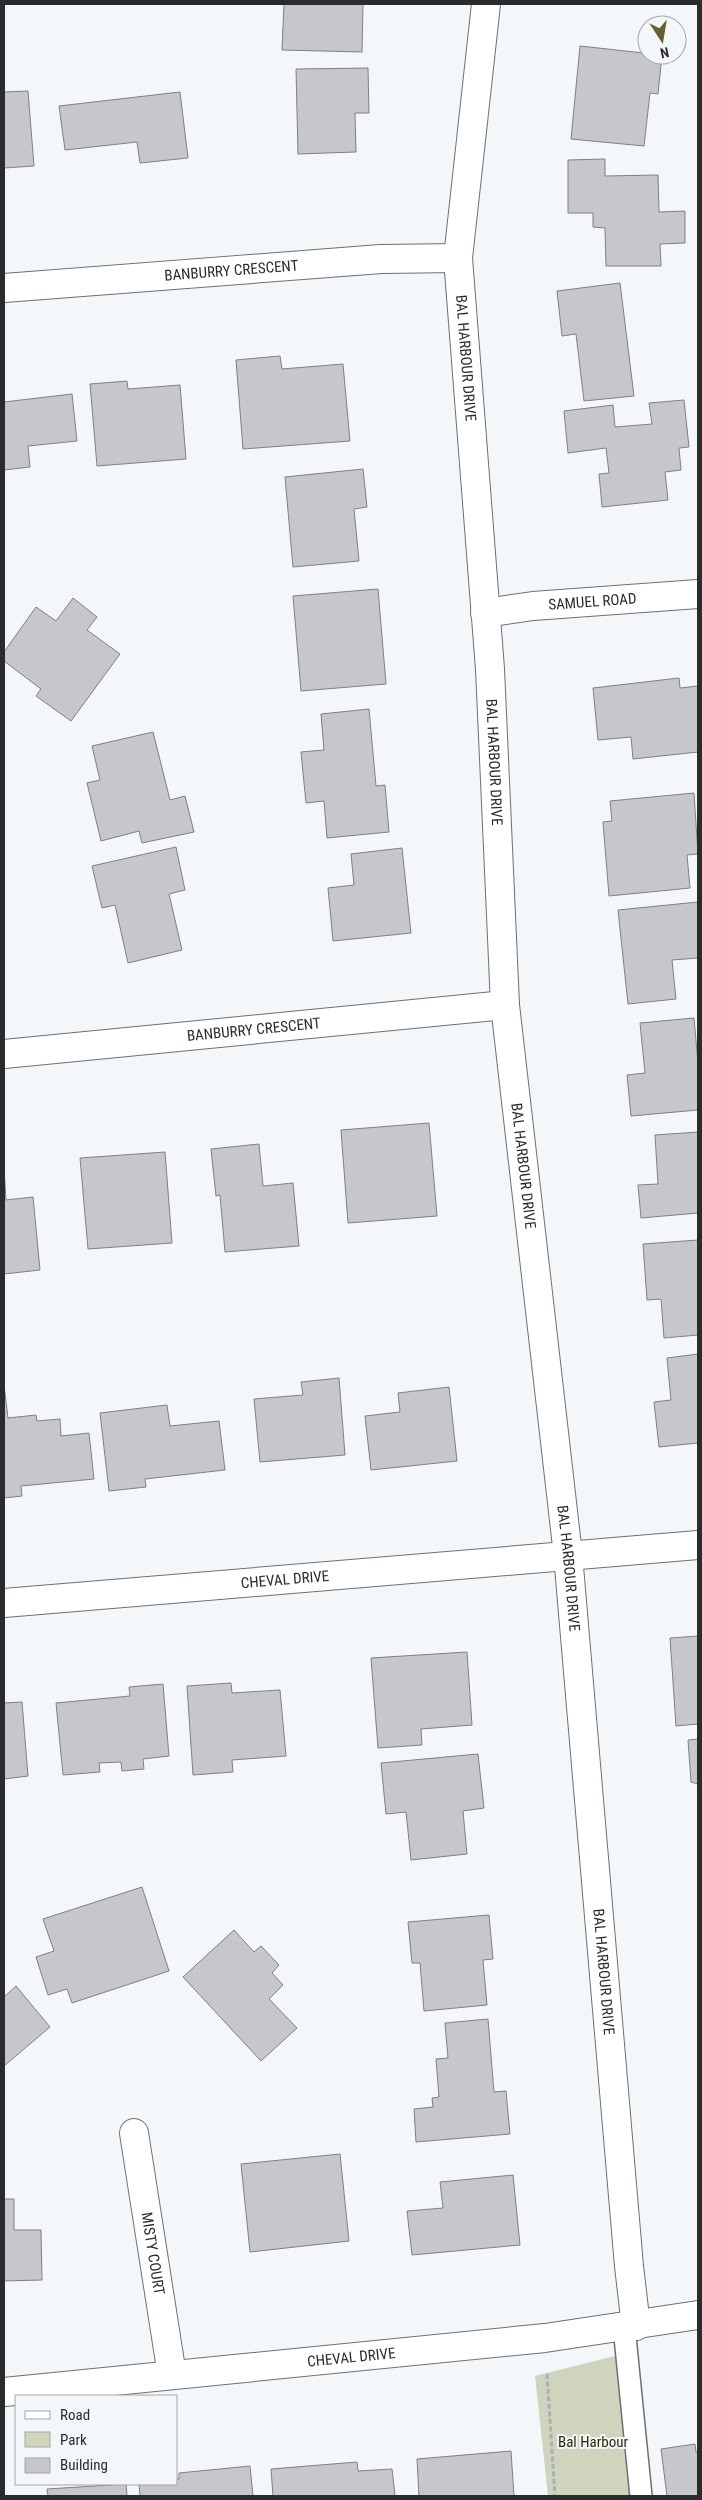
<svg xmlns="http://www.w3.org/2000/svg" width="702" height="2500" font-family="'Roboto Condensed',sans-serif">
<rect width="100%" height="100%" fill="#f4f7fa"/>
<polygon fill="#cfd5bc" points="631,2352 652,2496 548,2496 535,2376"/>
<g fill="#c7c6ca" stroke="#807f83">
<polygon points="284,4 363,4 362,52 282,50"/>
<polygon points="580,46 662,55 658,94 650,93 644,146 571,139"/>
<polygon points="368,68 369,113 355,113 356,152 298,154 296,69"/>
<polygon points="28,91 34,166 4,168 4,92"/>
<polygon points="180,92 188,158 140,163 137,142 65,150 59,106"/>
<polygon points="605,159 605,176 658,175 659,212 685,211 685,243 660,244 661,266 606,266 605,228 593,227 593,213 568,213 568,160"/>
<polygon points="620,283 634,396 584,401 576,334 562,336 557,291"/>
<polygon points="280,356 282,369 343,364 350,441 243,449 236,360"/>
<polygon points="127,381 128,389 180,385 186,459 97,466 90,384"/>
<polygon points="72,394 77,441 28,446 30,467 4,470 4,402"/>
<polygon points="684,400 689,447 679,448 681,470 665,472 668,500 602,507 599,474 609,473 606,448 568,453 564,411 613,405 615,427 652,424 649,403"/>
<polygon points="363,469 367,507 354,509 359,561 293,567 285,477"/>
<polygon points="378,589 386,684 301,691 293,596"/>
<polygon points="73,598 97,617 87,630 120,654 71,721 36,696 41,689 4,661 4,652 36,607 56,621"/>
<polygon points="679,678 680,688 698,686 698,752 633,759 631,737 598,740 593,688"/>
<polygon points="369,709 376,786 385,785 389,832 327,838 324,801 306,803 301,752 324,750 321,714"/>
<polygon points="153,732 170,800 185,796 194,832 142,843 139,831 101,841 87,783 100,780 92,746"/>
<polygon points="694,793 698,854 687,855 690,888 609,896 603,822 612,821 610,801"/>
<polygon points="176,847 185,890 169,894 182,950 128,963 115,905 102,908 92,866"/>
<polygon points="402,848 411,933 333,941 328,888 354,885 351,854"/>
<polygon points="698,902 698,958 672,960 676,999 628,1004 618,910"/>
<polygon points="694,1018 698,1063 698,1110 631,1116 627,1075 645,1073 640,1023"/>
<polygon points="429,1123 437,1216 348,1223 341,1130"/>
<polygon points="698,1132 698,1213 641,1218 638,1185 658,1184 655,1135"/>
<polygon points="259,1144 263,1186 293,1183 299,1246 225,1252 220,1195 216,1196 211,1149"/>
<polygon points="165,1152 172,1243 88,1249 80,1158"/>
<polygon points="4,1168 6,1200 33,1197 40,1270 4,1274"/>
<polygon points="698,1240 698,1335 664,1338 661,1299 647,1300 643,1244"/>
<polygon points="698,1354 698,1443 659,1447 654,1402 671,1400 667,1358"/>
<polygon points="339,1378 345,1455 260,1462 254,1399 303,1395 301,1382"/>
<polygon points="4,1385 8,1418 36,1415 37,1421 60,1419 61,1436 89,1433 94,1479 21,1486 22,1496 4,1498"/>
<polygon points="449,1387 457,1461 371,1470 365,1416 400,1412 398,1393"/>
<polygon points="167,1405 170,1426 219,1421 225,1470 145,1479 146,1487 109,1491 100,1413"/>
<polygon points="698,1636 698,1724 676,1726 670,1638"/>
<polygon points="467,1652 472,1725 421,1729 422,1745 378,1748 371,1658"/>
<polygon points="231,1683 232,1693 280,1690 286,1756 232,1760 233,1772 193,1775 187,1686"/>
<polygon points="163,1684 169,1756 143,1759 144,1769 122,1771 121,1762 99,1763 100,1772 63,1775 56,1703 130,1696 129,1687"/>
<polygon points="22,1702 28,1776 4,1779 4,1703"/>
<polygon points="698,1739 698,1784 691,1782 688,1740"/>
<polygon points="478,1754 484,1808 463,1811 467,1854 411,1860 406,1812 386,1814 381,1763"/>
<polygon points="142,1887 169,1971 72,2003 67,1989 48,1995 36,1957 54,1951 43,1919"/>
<polygon points="489,1915 493,1959 483,1960 487,2005 424,2011 420,1963 412,1963 408,1922"/>
<polygon points="234,1930 254,1952 261,1946 279,1965 272,1973 283,1985 269,1999 297,2028 261,2061 183,1977"/>
<polygon points="16,1986 50,2027 4,2066 4,1997"/>
<polygon points="488,2019 494,2092 506,2091 510,2134 416,2142 414,2109 433,2107 432,2098 439,2097 436,2059 448,2058 445,2023"/>
<polygon points="340,2154 349,2241 250,2252 241,2164"/>
<polygon points="513,2175 520,2245 412,2255 407,2211 443,2208 440,2182"/>
<polygon points="4,2199 14,2199 14,2230 41,2230 42,2280 4,2281"/>
<polygon points="695,2444 696,2452 698,2452 698,2496 667,2496 661,2449"/>
<polygon points="511,2451 514,2496 419,2496 417,2459"/>
<polygon points="357,2462 358,2471 392,2469 395,2496 273,2496 271,2469"/>
<polygon points="250,2466 253,2496 140,2496 139,2484 176,2484 176,2479 179,2479 179,2473"/>
<polygon points="126,2484 127,2496 48,2496 47,2489"/>
</g>
<g fill="none" stroke-linecap="round" stroke-linejoin="round">
<defs>
<polyline id="lane" points="624,2327 641,2496"/>
<g id="street">
<path id="s1" d="M486,4L458,258L490,669L505,1005L568,1555L629,2266L636,2326"/>
<path id="s2" d="M4,288L381,259L458,258"/>
<path id="s3" d="M485,613L533,606L698,594"/>
<path id="s4" d="M4,1054L505,1005"/>
<path id="s5" d="M4,1603L698,1545"/>
<path id="s6" d="M134,2133L172,2375"/>
<path id="s7" d="M4,2392L545,2338L698,2315"/>
</g>
</defs>
<use href="#lane" stroke="#6d7073" stroke-width="24"/>
<use href="#street" stroke="#6d7073" stroke-width="30"/>
<polyline stroke="#adafb2" stroke-width="3" stroke-dasharray="5 2.5" stroke-linecap="butt" points="547,2374 555,2496"/>
<use href="#lane" stroke="#fff" stroke-width="21"/>
<use href="#street" stroke="#fff" stroke-width="28"/>
</g>
<g text-anchor="middle" stroke-width="4" stroke-linejoin="round" paint-order="stroke">
<g font-size="15" fill="#2a2b2c" stroke="#f4f7fa">
<text dy="5" stroke="none"><textPath href="#s2" startOffset="228">BANBURRY CRESCENT</textPath></text>
<text dy="5" stroke="none"><textPath href="#s1" startOffset="356">BAL HARBOUR DRIVE</textPath></text>
<text dy="5" stroke="none"><textPath href="#s3" startOffset="108">SAMUEL ROAD</textPath></text>
<text dy="5" stroke="none"><textPath href="#s1" startOffset="761">BAL HARBOUR DRIVE</textPath></text>
<text dy="5" stroke="none"><textPath href="#s4" startOffset="251">BANBURRY CRESCENT</textPath></text>
<text dy="5" stroke="none"><textPath href="#s1" startOffset="1166">BAL HARBOUR DRIVE</textPath></text>
<text dy="5" stroke="none"><textPath href="#s1" startOffset="1571">BAL HARBOUR DRIVE</textPath></text>
<text dy="5" stroke="none"><textPath href="#s5" startOffset="282">CHEVAL DRIVE</textPath></text>
<text dy="5" stroke="none"><textPath href="#s1" startOffset="1976">BAL HARBOUR DRIVE</textPath></text>
<text dy="5" stroke="none"><textPath href="#s6" startOffset="122">MISTY COURT</textPath></text>
<text dy="5" stroke="none"><textPath href="#s7" startOffset="349">CHEVAL DRIVE</textPath></text>
</g>
<g font-size="15" fill="#272d08" stroke="#f4f7fa">
<text x="593" y="2447">Bal Harbour</text>
</g>
</g>
<rect width="702" height="2500" fill="none" stroke="#2a2b2c" stroke-width="10"/>
<rect x="15" y="2395" width="162" height="90" fill="#f4f7fa" stroke="#a3a5a8"/>
<rect x="25" y="2411" width="25" height="8" fill="#ffffff" stroke="#a3a5a8"/>
<text x="60" y="2420" font-size="15" fill="#2a2b2c">Road</text>
<rect x="25" y="2432" width="25" height="15" fill="#cfd5bc" stroke="#a3a5a8"/>
<text x="60" y="2445" font-size="15" fill="#2a2b2c">Park</text>
<rect x="25" y="2458" width="25" height="15" fill="#c7c6ca" stroke="#a3a5a8"/>
<text x="60" y="2470" font-size="15" fill="#2a2b2c">Building</text>
<g transform="translate(662 40) rotate(168)"><circle r="24" fill="#f4f7fa" stroke="#a3a5a8"/>
<path d="M0-4L9 19L0 12L-9 19Z" fill="#65602d"/>
<text y="-8" font-size="14" font-weight="bold" text-anchor="middle" fill="#2a2b2c">N</text>
</g>
</svg>
